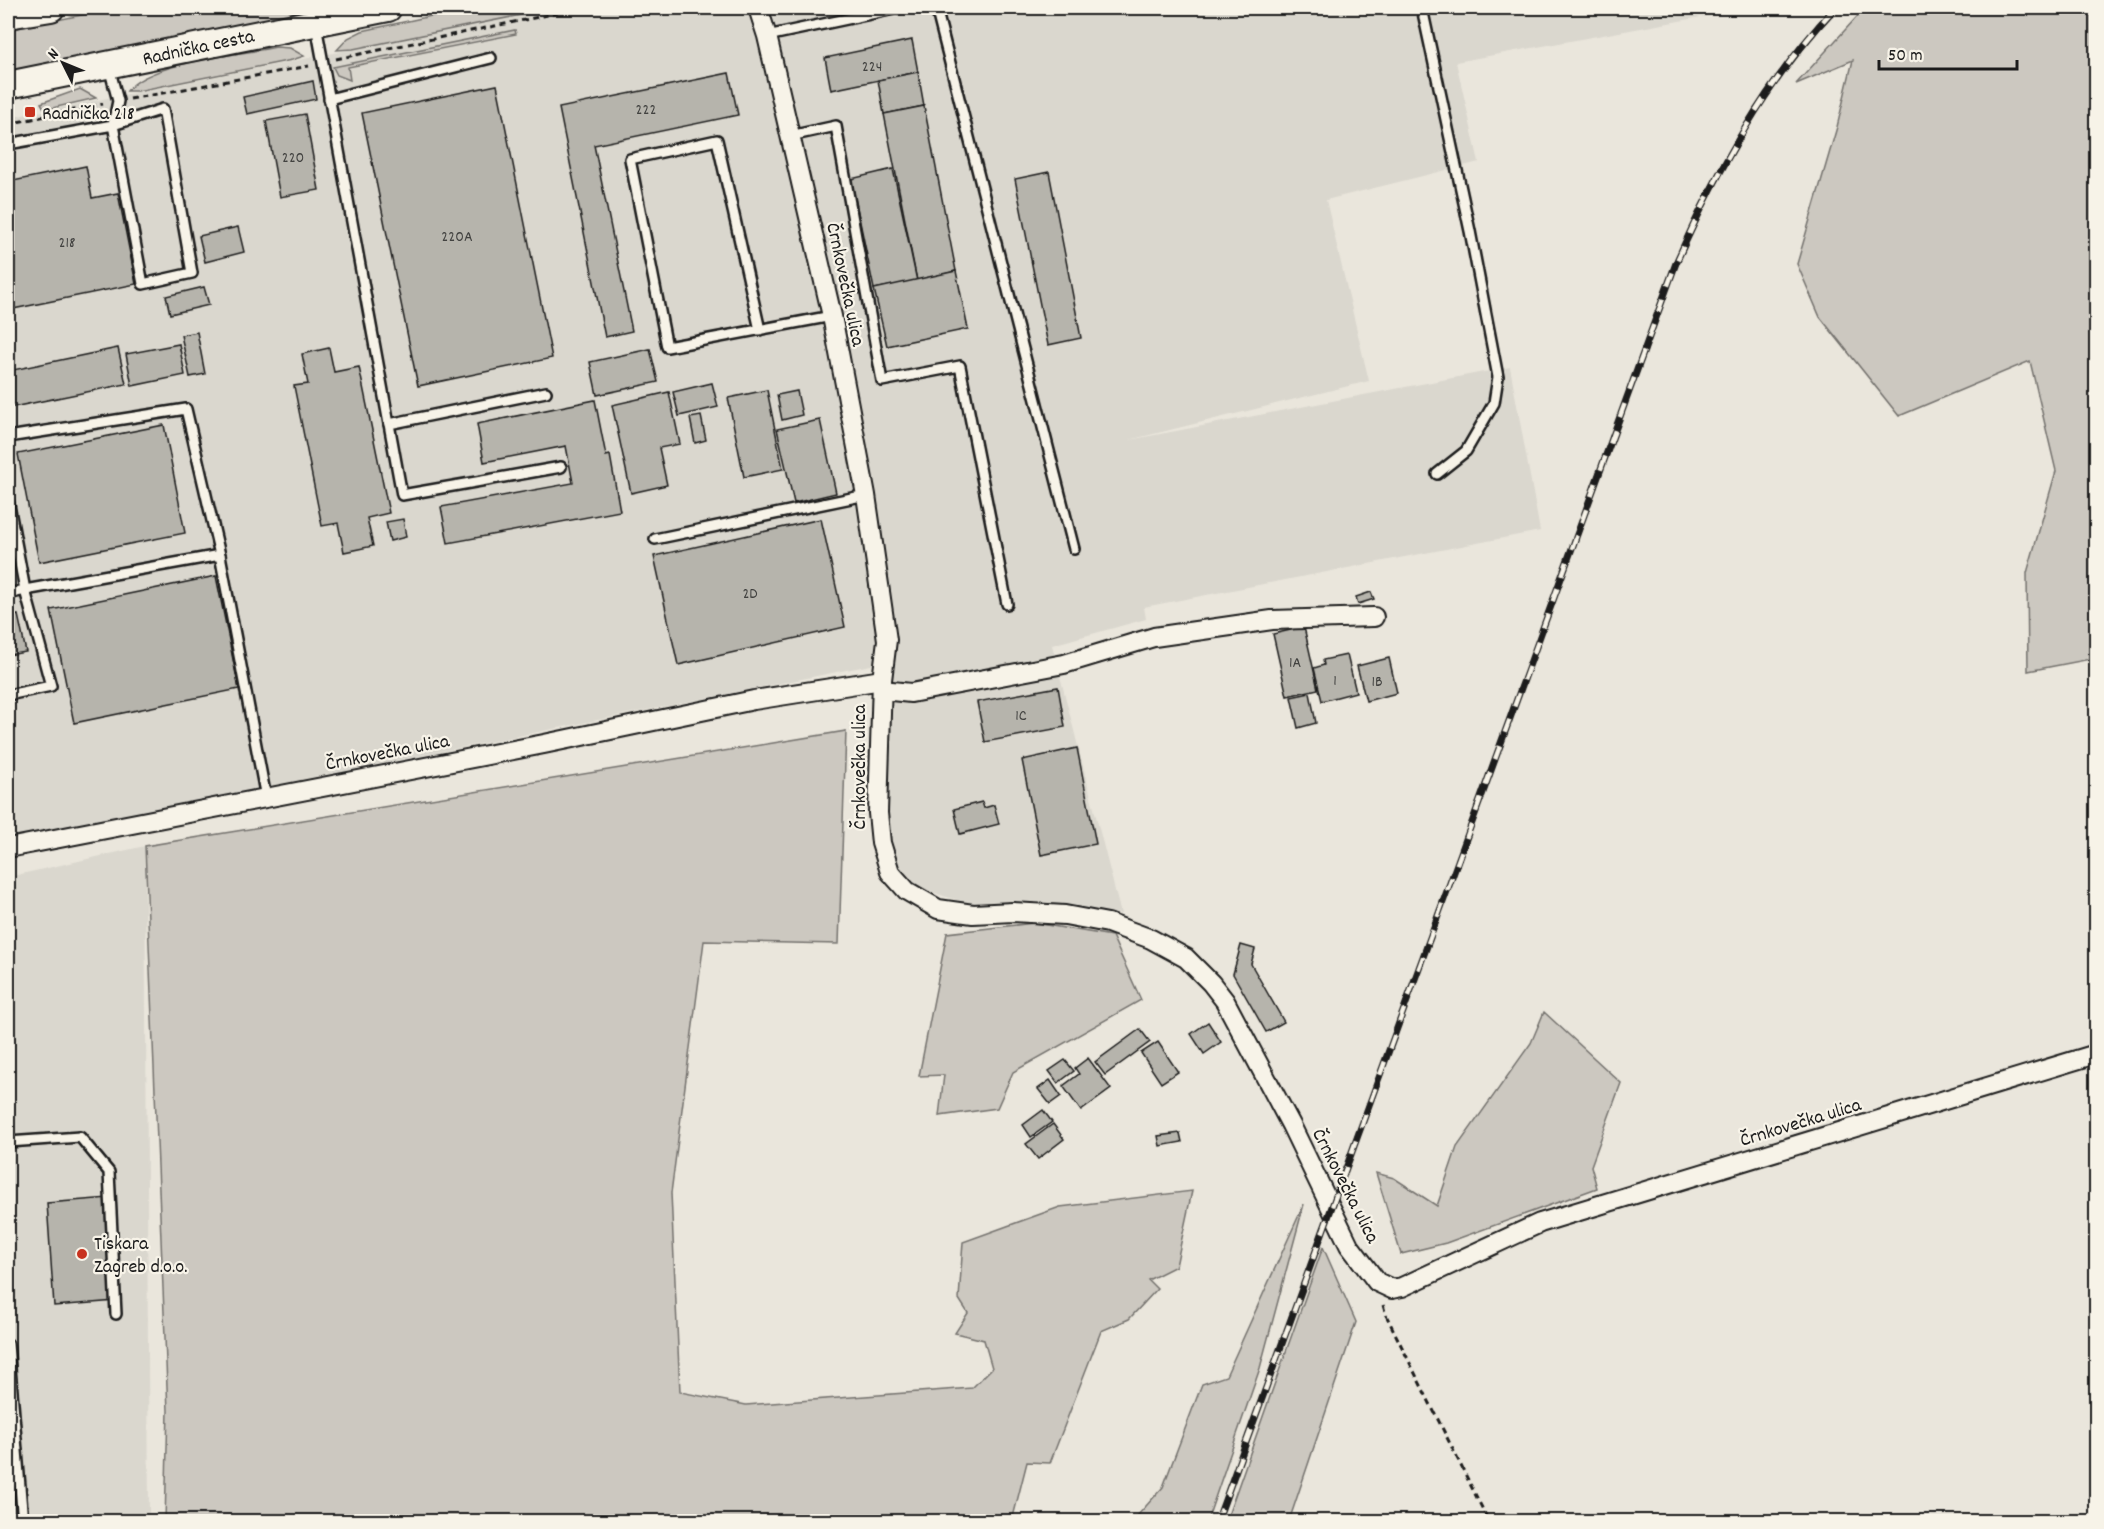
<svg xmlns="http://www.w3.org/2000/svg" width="2104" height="1529" font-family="Dekko,sans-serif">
<rect width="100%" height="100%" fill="#eae6dc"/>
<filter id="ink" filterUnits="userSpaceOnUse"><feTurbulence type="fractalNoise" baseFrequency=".0167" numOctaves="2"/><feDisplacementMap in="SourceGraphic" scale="12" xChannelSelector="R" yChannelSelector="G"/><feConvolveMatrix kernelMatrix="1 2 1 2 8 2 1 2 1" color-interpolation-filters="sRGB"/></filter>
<g filter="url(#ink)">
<g fill="#dad7ce">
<polygon points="559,8 1750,8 1456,62 1479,162 1326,200 1369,381 1129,440 1510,367 1540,531 1144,607 1146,619 1052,645 1121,914 972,905 916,887 893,861 884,828 886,755 892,669 876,664 8,839 8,118"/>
<polygon points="145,846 149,1521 8,1521 8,877"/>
</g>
<g fill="#ccc8c0" stroke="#74726e" stroke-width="1.5">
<polygon points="116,8 331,8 8,73 8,30"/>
<polygon points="468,8 556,8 353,49 337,50 348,38 362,31"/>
<polygon points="1865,8 2096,8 2096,658 2028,671 2027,573 2056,471 2030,361 1899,416 1820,317 1797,264 1837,127 1853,60 1796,84"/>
<polygon points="515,30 516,34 348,67 350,80 337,75 333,67"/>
<path d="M276,47L290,48L304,56L292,60L137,91H127C149,62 239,55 276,47Z"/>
<polygon points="80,89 96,98 48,109 44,108 41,103"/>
<polygon points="846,731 839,944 704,941 671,1193 680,1392 746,1405 972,1388 992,1368 984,1340 955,1333 968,1313 959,1299 963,1242 1060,1207 1192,1191 1176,1266 1148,1280 1157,1289 1129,1319 1101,1331 1050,1463 1027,1462 1012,1521 165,1521 168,1411 145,846"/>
<polygon points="1034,923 1112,936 1141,1000 1013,1072 997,1108 939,1116 944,1075 919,1076 947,933"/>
<polygon points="1544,1012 1621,1083 1591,1166 1597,1188 1446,1243 1401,1254 1376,1173 1394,1178 1437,1206 1457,1147 1531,1043"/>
<polygon points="1304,1204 1260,1368 1207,1521 1136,1521 1137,1516 1163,1487 1202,1384 1226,1376"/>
<polygon points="1323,1247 1356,1322 1289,1521 1226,1521"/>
</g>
<g fill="#b6b4ac" stroke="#1c1c1c" stroke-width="1.5">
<polygon points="912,40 918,72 831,90 825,58"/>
<polygon points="918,72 924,106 884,114 878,80"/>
<polygon points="729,73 738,115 594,145 632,331 605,337 559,108"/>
<polygon points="313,81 316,99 247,114 243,97"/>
<polygon points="497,85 552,358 418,386 362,113"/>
<polygon points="924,106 956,271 917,281 884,114"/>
<polygon points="305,114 319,190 280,197 266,121"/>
<polygon points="86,166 92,198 118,193 136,284 8,310 8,182"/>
<polygon points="893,169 917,281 874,289 851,179"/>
<polygon points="1049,172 1081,338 1048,345 1015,179"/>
<polygon points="238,227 244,252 205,262 199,236"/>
<polygon points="956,271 968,329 887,346 874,289"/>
<polygon points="204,287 209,305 170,314 166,296"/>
<polygon points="197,332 205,374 190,377 181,335"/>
<polygon points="179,344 185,375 132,386 126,354"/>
<polygon points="118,348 126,384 8,408 8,371"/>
<polygon points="329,348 334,372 359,367 389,513 367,518 373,546 344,552 338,523 322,526 294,386 308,384 302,354"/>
<polygon points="650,349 658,382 597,395 590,362"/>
<polygon points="712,383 718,407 679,416 673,392"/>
<polygon points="767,390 783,469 744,477 728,398"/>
<polygon points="797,391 802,415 782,420 777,395"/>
<polygon points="669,392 680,444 659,448 667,485 631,493 612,405"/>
<polygon points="595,400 606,456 610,455 620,511 448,543 441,507 573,483 566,446 484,462 477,424"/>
<polygon points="701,416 706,440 695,443 690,418"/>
<polygon points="820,420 836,493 794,503 777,429"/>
<polygon points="164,425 185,533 39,562 18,454"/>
<polygon points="403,519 406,537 390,541 386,522"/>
<polygon points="821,519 845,627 678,665 654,556"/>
<polygon points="216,576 239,689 74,723 51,610"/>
<polygon points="1371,592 1374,599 1358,604 1356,597"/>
<polygon points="18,615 26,652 8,655 8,617"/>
<polygon points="1304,627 1318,689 1287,696 1273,634"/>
<polygon points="1347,655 1356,692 1322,701 1314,668 1324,665 1323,660"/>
<polygon points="1389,658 1397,693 1366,701 1357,666"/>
<polygon points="1058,687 1065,727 985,742 977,702"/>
<polygon points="1310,693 1316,723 1298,728 1291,697"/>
<polygon points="1077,748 1096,844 1041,855 1022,760"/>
<polygon points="982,802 984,808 994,805 999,824 960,834 954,809"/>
<polygon points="1241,945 1255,949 1251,964 1284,1022 1266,1032 1233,974"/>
<polygon points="1208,1022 1221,1042 1204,1054 1191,1034"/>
<polygon points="1140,1029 1150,1042 1105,1075 1095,1062"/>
<polygon points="1158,1042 1178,1072 1161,1083 1141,1053"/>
<polygon points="1088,1058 1111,1089 1081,1111 1063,1086 1079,1074 1075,1068"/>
<polygon points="1065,1060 1074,1071 1058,1083 1049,1071"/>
<polygon points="1050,1080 1061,1096 1050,1104 1038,1089"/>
<polygon points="1043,1110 1052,1122 1031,1137 1023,1125"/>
<polygon points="1053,1124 1064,1139 1038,1159 1026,1144"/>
<polygon points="1180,1133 1182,1142 1160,1146 1158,1136"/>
<polygon points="109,1198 116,1301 54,1306 47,1203"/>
</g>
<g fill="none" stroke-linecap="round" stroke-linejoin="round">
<defs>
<g id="lane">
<polyline points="936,8 1074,549"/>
<polyline points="1422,8 1470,231 1498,377 1494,403 1466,451 1437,474"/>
<polyline points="316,25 402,495 561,467"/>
<polyline points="767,36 899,8"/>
<polyline points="329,99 491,58"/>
<polyline points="790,136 836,126 882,381 960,366 1007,604"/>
<polyline points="8,144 113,125 163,109 192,273 143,284 113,125 118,101 109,67"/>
<polyline points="760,330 717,140 630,159 667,347 832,316"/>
<polyline points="389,424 546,392"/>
<polyline points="8,437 186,409 220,555"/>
<polyline points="8,500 25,590 8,594"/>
<polyline points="655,539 866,495"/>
<polyline points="8,695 51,686 25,590 220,555 266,798"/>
<polyline points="8,1142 80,1137 109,1172 116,1314"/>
<polyline points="8,1344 23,1522"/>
</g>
<g id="street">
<polyline points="758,8 767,36 832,316 866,495 887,640 882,680 878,813 881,843 890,872 907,891 938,909 973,914 1013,912 1065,915 1108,923 1151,939 1186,958 1211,983 1225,1001 1291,1125 1349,1245 1377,1282 1392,1289 1402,1287 1540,1223 2096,1054"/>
<polyline points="882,690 911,693 1064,664 1154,637 1272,620 1374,617"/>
<polyline points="8,848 544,744 754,700 882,680"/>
</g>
<g id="secondary">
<polyline points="8,15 51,8"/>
<polyline points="8,85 388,8"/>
</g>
</defs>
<use href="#lane" stroke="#1c1c1c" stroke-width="14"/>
<use href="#street" stroke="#1c1c1c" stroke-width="22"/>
<use href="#secondary" stroke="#1c1c1c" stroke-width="30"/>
<g stroke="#1c1c1c" stroke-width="3" stroke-dasharray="6 4.5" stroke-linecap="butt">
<polyline points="336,59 582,8"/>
<polyline points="130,99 309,66"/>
<polyline points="8,124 103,104"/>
<polyline points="1383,1305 1386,1315 1489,1522"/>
</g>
<use href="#lane" stroke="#f7f3e8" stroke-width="9"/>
<use href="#street" stroke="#f7f3e8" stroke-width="18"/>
<use href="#secondary" stroke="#f7f3e8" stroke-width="26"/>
<defs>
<path id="rail" d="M1217,1522L1676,263C1718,169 1765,83 1835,8"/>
</defs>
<use href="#rail" stroke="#1c1c1c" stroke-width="7"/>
<use href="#rail" stroke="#f7f3e8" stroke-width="4.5" stroke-dasharray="14" stroke-linecap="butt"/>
</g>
</g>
<g fill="#c8321e" stroke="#f7f3e8" stroke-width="2">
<rect x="24" y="106" width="12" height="12" rx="3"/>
<circle cx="82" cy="1254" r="6"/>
</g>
<g text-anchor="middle" stroke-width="4.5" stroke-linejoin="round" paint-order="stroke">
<g font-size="16" fill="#424240">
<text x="872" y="71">224</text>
<text x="646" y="114">222</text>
<text x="293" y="162">220</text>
<text x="457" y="241">220A</text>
<text x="67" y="247">218</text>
<text x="750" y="598">2D</text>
<text x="1295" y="667">1A</text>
<text x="1335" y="685">1</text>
<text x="1377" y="686">1B</text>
<text x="1021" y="720">1C</text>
</g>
<g font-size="20" fill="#1c1c1c" stroke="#f7f3e8">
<text transform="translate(198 46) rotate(-12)" y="7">Radnička cesta</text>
<text transform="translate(847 284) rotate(78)" y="7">Črnkovečka ulica</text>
<text transform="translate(387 751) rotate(-11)" y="7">Črnkovečka ulica</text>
<text transform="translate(858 767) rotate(-90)" y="7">Črnkovečka ulica</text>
<text transform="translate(1800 1121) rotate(-17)" y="7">Črnkovečka ulica</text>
<text transform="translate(1347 1185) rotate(63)" y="7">Črnkovečka ulica</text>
</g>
<g font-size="20" fill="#1c1c1c" stroke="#f7f3e8" text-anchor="start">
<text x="42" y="119">Radnička 218</text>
<text x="94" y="1249">Tiskara<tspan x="94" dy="23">Zagreb d.o.o.</tspan></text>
</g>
</g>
<rect width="2104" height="1529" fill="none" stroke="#f7f3e8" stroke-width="30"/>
<rect x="15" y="15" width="2074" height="1499" fill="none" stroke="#1c1c1c" stroke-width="2" filter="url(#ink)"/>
<g transform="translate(63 63) rotate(313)" stroke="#f7f3e8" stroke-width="4.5" paint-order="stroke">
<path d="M0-4.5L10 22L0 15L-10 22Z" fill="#1c1c1c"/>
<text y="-9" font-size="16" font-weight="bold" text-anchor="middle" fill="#1c1c1c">N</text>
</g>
<path d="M1879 60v9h138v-9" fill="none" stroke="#1c1c1c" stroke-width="3"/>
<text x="1888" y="60" font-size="18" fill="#1c1c1c" stroke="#f7f3e8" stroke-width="4.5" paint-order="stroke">50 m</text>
</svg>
